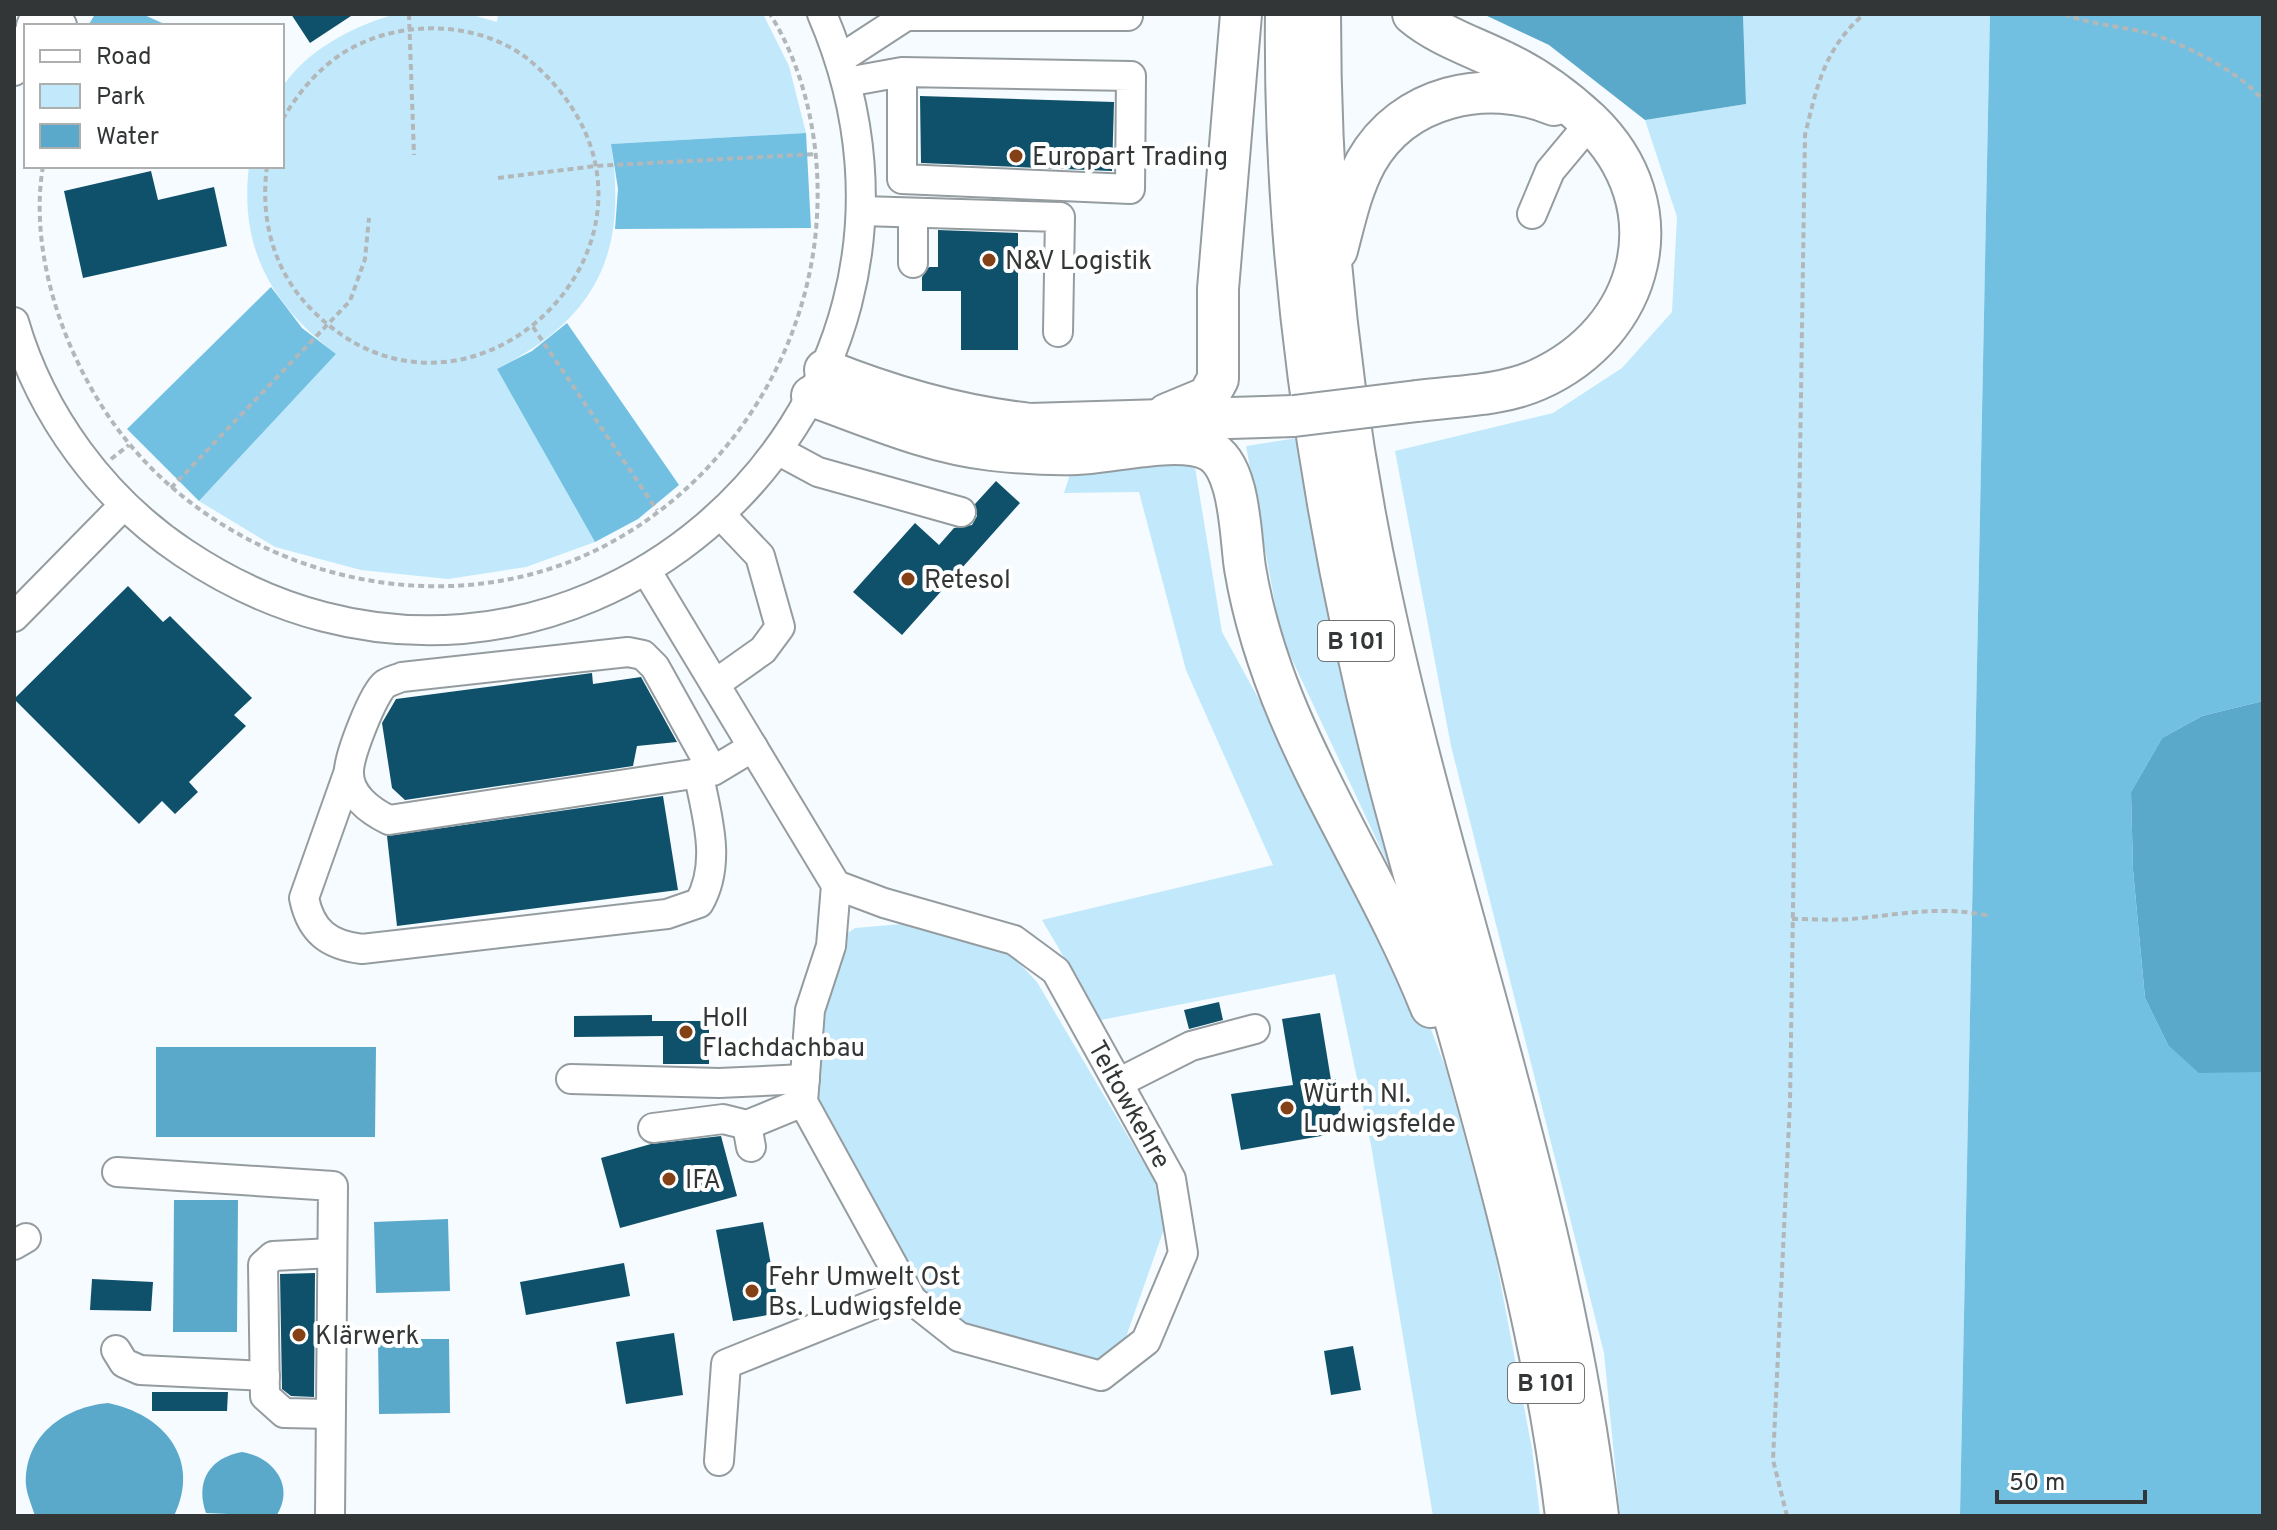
<svg xmlns="http://www.w3.org/2000/svg" width="2277" height="1530" font-family="Overpass,sans-serif">
<rect width="100%" height="100%" fill="#f5fbfe"/>
<g fill="#c2e9fb">
<path d="M395,14H469L497,22L498,14H763L789,66L806,133L611,144C628,253 597,318 497,369L595,542L526,567L448,579L361,570L275,547L199,501L336,354C272,305 239,249 249,166H282V87C310,48 350,28 395,14Z"/>
<polygon points="1743,14 1990,14 1960,1516 1620,1516 1604,1353 1451,746 1395,451 1553,413 1622,368 1672,312 1677,217 1645,120 1746,104"/>
<polygon points="1297,438 1403,896 1281,636 1246,446"/>
<polygon points="1193,455 1222,632 1381,922 1418,995 1446,1069 1492,1238 1532,1449 1540,1516 1433,1516 1371,1145 1335,974 1101,1020 1042,920 1273,865 1186,670 1139,492 1064,493 1072,468"/>
<polygon points="902,924 1007,950 1037,982 1155,1182 1164,1229 1125,1340 1102,1361 1078,1358 958,1323 928,1301 817,1101 817,1055 831,969 842,937 855,928"/>
</g>
<g fill="#71c0e2">
<polygon points="95,14 142,14 169,26 88,26"/>
<polygon points="1990,14 2263,14 2263,701 2202,716 2162,738 2131,792 2133,870 2145,998 2168,1045 2234,1071 2263,1072 2263,1516 1960,1516"/>
<polygon points="806,133 811,228 615,229 618,189 611,144"/>
<polygon points="271,287 302,328 336,354 199,501 127,429"/>
<polygon points="567,323 679,485 638,519 595,542 497,369 532,351"/>
</g>
<g fill="#5aa9cb">
<polygon points="1483,14 1743,14 1746,104 1645,120 1549,45"/>
<polygon points="2263,701 2263,1072 2199,1073 2168,1045 2145,998 2133,870 2131,792 2162,738 2202,716"/>
<polygon points="156,1047 376,1047 375,1137 156,1137"/>
<polygon points="174,1200 238,1200 237,1332 173,1332"/>
<polygon points="448,1219 450,1291 376,1293 374,1222"/>
<polygon points="378,1339 449,1339 450,1413 379,1414"/>
<path d="M108,1403C163,1414 202,1459 174,1516H35C32,1506 27,1495 26,1485C24,1436 64,1407 108,1403Z"/>
<path d="M242,1452C273,1457 296,1486 276,1516L206,1513C195,1482 209,1458 242,1452Z"/>
</g>
<g fill="#0f516a">
<polygon points="291,14 354,14 310,43"/>
<polygon points="920,96 1114,102 1112,171 921,163"/>
<polygon points="151,171 158,200 214,187 227,246 83,278 64,191"/>
<polygon points="938,230 1018,233 1018,350 961,350 961,291 922,291 922,277 929,267 938,267"/>
<polygon points="996,481 1020,503 902,635 853,592 915,523 939,545 954,528 972,525 977,516 975,504"/>
<polygon points="128,586 163,622 170,616 252,698 234,715 246,726 189,782 198,792 175,814 162,801 139,824 14,699"/>
<polygon points="592,673 593,684 641,677 677,742 637,746 633,766 405,800 392,788 382,723 396,699"/>
<polygon points="663,796 678,890 397,926 387,836"/>
<polygon points="1219,1002 1223,1020 1189,1029 1184,1010"/>
<polygon points="1320,1013 1331,1080 1336,1079 1344,1132 1241,1150 1231,1094 1293,1085 1282,1019"/>
<polygon points="652,1015 652,1021 709,1021 709,1064 663,1064 663,1036 574,1037 574,1016"/>
<polygon points="721,1136 737,1196 620,1228 601,1158 651,1144"/>
<polygon points="763,1222 780,1313 733,1321 716,1230"/>
<polygon points="624,1263 630,1296 526,1315 520,1282"/>
<polygon points="315,1273 314,1397 291,1396 282,1389 280,1274"/>
<polygon points="92,1279 153,1282 151,1311 90,1310"/>
<polygon points="674,1333 683,1395 626,1404 616,1342"/>
<polygon points="1353,1346 1361,1390 1331,1395 1324,1351"/>
<polygon points="152,1392 228,1392 227,1411 152,1411"/>
</g>
<g fill="none" stroke-linecap="round" stroke-linejoin="round">
<defs>
<g id="minor">
<polyline points="31,26 36,14 62,25"/>
<polyline points="840,59 906,16 1128,16"/>
<polyline points="14,71 26,37"/>
<polyline points="847,82 902,72 1131,76 1130,189 902,179 902,72"/>
<polyline points="862,211 1060,217 1058,332"/>
<polyline points="913,213 913,263"/>
<polyline points="1532,214 1550,171 1590,123"/>
<path d="M14,322C41,415 103,499 184,553C550,798 996,418 822,14"/>
<polyline points="779,451 818,472 961,512"/>
<polyline points="646,570 836,885 831,946 810,1010 803,1102 912,1300 959,1337 1101,1376 1146,1341 1183,1253 1171,1179 1056,971 1014,940 884,903 836,885"/>
<polyline points="14,617 124,505"/>
<polyline points="715,684 763,650 780,627 760,556 721,515"/>
<path d="M349,771L304,898C311,932 329,945 362,949L667,914L699,903C722,863 707,816 698,772"/>
<path d="M713,771L655,667L643,655L628,652L402,677C397,679 390,681 385,684C373,693 350,754 349,770C347,794 370,811 389,820L713,771L753,747"/>
<polyline points="571,1079 719,1083 805,1079"/>
<polyline points="1118,1083 1191,1046 1255,1029"/>
<polyline points="653,1128 723,1119 747,1125"/>
<polyline points="751,1147 747,1125 803,1102"/>
<polyline points="117,1172 333,1186 330,1516"/>
<polyline points="14,1245 26,1238"/>
<polyline points="116,1350 124,1363 140,1370 265,1376"/>
<polyline points="330,1414 284,1413 265,1396 263,1265 273,1256 332,1253"/>
<polyline points="719,1461 726,1364 907,1291"/>
</g>
<g id="highway">
<path d="M1286,14C1283,273 1324,533 1389,783C1453,1026 1536,1265 1566,1516"/>
<path d="M1320,14C1320,209 1340,404 1381,595C1447,904 1561,1201 1598,1516"/>
<path d="M1413,14C1439,36 1474,47 1504,62C1536,77 1563,97 1589,121C1678,206 1645,332 1537,380C1501,396 1456,396 1417,401"/>
<path d="M1337,250C1345,220 1351,190 1366,162C1403,96 1487,77 1554,105"/>
<path d="M825,370C892,397 958,416 1030,424L1294,416"/>
<path d="M812,396C871,417 929,443 992,450C1020,453 1049,455 1077,454C1111,453 1179,435 1209,450C1241,466 1240,536 1245,568C1272,731 1371,857 1431,1007"/>
<polyline points="1167,414 1208,397 1218,379 1218,289 1241,14"/>
</g>
</defs>
<use href="#minor" stroke="#959ca0" stroke-width="32"/>
<use href="#highway" stroke="#959ca0" stroke-width="44"/>
<g stroke="#b2b7b9" stroke-width="4" stroke-dasharray="6 4" stroke-linecap="butt">
<polyline points="409,14 414,155"/>
<path d="M2064,14C2091,25 2123,26 2151,34C2183,43 2244,74 2263,101"/>
<path d="M43,166C29,249 61,345 107,414C204,559 404,626 569,562C710,507 809,366 817,216C821,148 807,73 770,14"/>
<path d="M267,166C260,219 273,271 312,310C471,471 715,227 535,65C482,17 389,17 333,60C311,77 296,97 282,120"/>
<polyline points="498,178 595,166 816,154"/>
<polyline points="533,327 657,510"/>
<polyline points="111,459 129,445"/>
<polyline points="171,488 350,301 365,259 369,218"/>
<path d="M1792,919C1815,919 1839,921 1861,918C1910,913 1942,906 1991,916"/>
<path d="M1787,1516L1773,1460L1790,1103L1805,135C1817,86 1824,49 1864,14"/>
</g>
<use href="#minor" stroke="#fff" stroke-width="28"/>
<use href="#highway" stroke="#fff" stroke-width="40"/>
<defs>
<polyline id="highway-bridge" points="1294,416 1417,401"/>
</defs>
<use href="#highway-bridge" stroke="#959ca0" stroke-width="44" stroke-linecap="butt"/>
<use href="#highway-bridge" stroke="#fff" stroke-width="40"/>
</g>
<g fill="#854116" stroke="#fff" stroke-width="3">
<circle cx="1016" cy="156" r="8"/>
<circle cx="989" cy="260" r="8"/>
<circle cx="908" cy="579" r="8"/>
<circle cx="686" cy="1032" r="8"/>
<circle cx="1287" cy="1108" r="8"/>
<circle cx="669" cy="1179" r="8"/>
<circle cx="752" cy="1291" r="8"/>
<circle cx="299" cy="1335" r="8"/>
</g>
<g text-anchor="middle" stroke-width="8" stroke-linejoin="round" paint-order="stroke">
<g fill="#fff" stroke="#707273" stroke-width="2">
<rect x="1318" y="621" width="76" height="40" rx="6"/>
<rect x="1508" y="1363" width="76" height="40" rx="6"/>
</g>
<g font-size="24" font-weight="bold" fill="#333637">
<text x="1356" y="649">B 101</text>
<text x="1546" y="1391">B 101</text>
</g>
<g font-size="26" fill="#333637" stroke="#fff" text-anchor="start">
<text x="1032" y="165">Europart Trading</text>
<text x="1005" y="269">N&amp;V Logistik</text>
<text x="924" y="588">Retesol</text>
<text x="702" y="1026">Holl<tspan x="702" dy="30">Flachdachbau</tspan></text>
<text x="1303" y="1102">Würth Nl.<tspan x="1303" dy="30">Ludwigsfelde</tspan></text>
<text x="685" y="1188">IFA</text>
<text x="768" y="1285">Fehr Umwelt Ost<tspan x="768" dy="30">Bs. Ludwigsfelde</tspan></text>
<text x="315" y="1344">Klärwerk</text>
</g>
<g font-size="26" fill="#333637" stroke="#fff">
<text transform="translate(1130 1104) rotate(61)" y="9">Teltowkehre</text>
</g>
</g>
<rect width="2277" height="1530" fill="none" stroke="#333637" stroke-width="32"/>
<rect x="24" y="24" width="260" height="144" fill="#ffffff" stroke="#adafaf" stroke-width="2"/>
<rect x="40" y="50" width="40" height="12" fill="#ffffff" stroke="#adafaf" stroke-width="2"/>
<text x="96" y="64" font-size="24" fill="#333637">Road</text>
<rect x="40" y="84" width="40" height="24" fill="#c2e9fb" stroke="#adafaf" stroke-width="2"/>
<text x="96" y="104" font-size="24" fill="#333637">Park</text>
<rect x="40" y="124" width="40" height="24" fill="#5aa9cb" stroke="#adafaf" stroke-width="2"/>
<text x="96" y="144" font-size="24" fill="#333637">Water</text>
<path d="M1997 1490v12h148v-12" fill="none" stroke="#333637" stroke-width="4"/>
<text x="2009" y="1490" font-size="24" fill="#333637" stroke="#ffffff" stroke-width="6" paint-order="stroke">50 m</text>
</svg>
